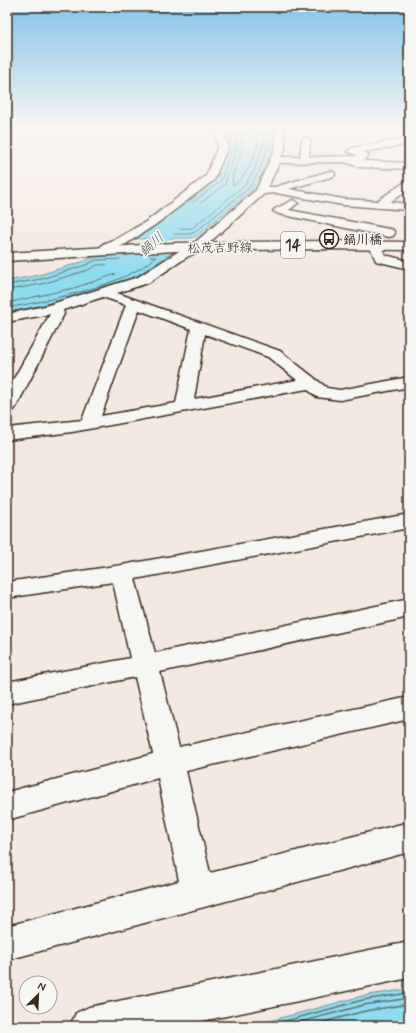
<svg xmlns="http://www.w3.org/2000/svg" width="416" height="1033" font-family="Mynerve,'Klee One',sans-serif">
<rect width="100%" height="100%" fill="#f4e9e2"/>
<filter id="ink" filterUnits="userSpaceOnUse"><feTurbulence type="fractalNoise" baseFrequency=".025" numOctaves="2"/><feDisplacementMap in="SourceGraphic" scale="8" xChannelSelector="R" yChannelSelector="G"/><feConvolveMatrix kernelMatrix="1 2 1 2 8 2 1 2 1" color-interpolation-filters="sRGB"/></filter>
<g filter="url(#ink)">
<g fill="#8fdcee" stroke="#6d959b">
<polygon points="224,128 273,128 276,132 263,174 259,178 252,190 197,236 191,238 131,239 150,230 217,179 219,170 228,145"/>
<polygon points="175,251 135,277 77,296 26,309 7,312 7,281 39,275 85,261 95,256 130,255 136,252"/>
<polygon points="409,989 409,1026 251,1026 362,996"/>
</g>
<g fill="none" stroke-linecap="round" stroke-linejoin="round">
<g stroke="#5d7171" stroke-width="1">
<polyline points="228,128 232,145 221,181 155,231 155,234 190,234 195,232 249,188 259,172 272,134 270,128"/>
<polyline points="233,128 237,146 225,184 171,226 171,229 192,228 245,185 255,169 266,135 265,128"/>
<path d="M240,128L243,146L233,174L232,184L234,185C251,172 258,149 259,128"/>
<path d="M7,285L41,279L86,265L96,260L130,259L138,256L156,257C124,286 50,300 7,308"/>
<polyline points="7,290 42,284 88,270 97,265 132,264 134,266 131,269 74,288 7,303"/>
</g>
<g stroke="#5d7171" stroke-width="1.5">
<polyline points="267,1026 363,1000 409,993"/>
<polyline points="286,1026 364,1005 409,998"/>
<polyline points="308,1026 365,1011 409,1004"/>
</g>
<path fill="#8fdcee" fill-rule="evenodd" d="M194,202L200,203L203,207L200,211C192,218 183,225 175,233C157,250 133,280 106,273L102,269C107,262 114,263 121,259C127,255 134,251 139,247C154,234 175,206 194,202Z"/>
<defs>
<g id="minor">
<polygon points="214,128 222,128 228,146 214,180 155,225 126,244 111,250 108,254 100,254 98,251 103,244 118,238 147,221 206,176 218,146"/>
<path d="M276,128H284L285,149L281,157H300L302,140L306,137L310,140L309,157L358,156L347,151L352,148L409,138V144L363,152L369,155L363,161L409,163V169L360,167L344,162L279,163L268,187H275L330,171L334,172L335,174L334,176L289,189L343,199L377,201L405,182L409,181V189L390,202L409,204V210L343,205L276,193L264,194L201,250L187,257L148,283L117,293L280,351L327,388L340,390L409,377V387L340,400L317,397L307,389L72,432L7,440V428L82,420L126,305L103,297L63,310L64,314L16,407L13,411L7,412V391L50,314L7,322V314L45,306L138,277L179,251L193,244L256,190L275,149ZM139,310L191,329L176,403L101,416ZM205,334L268,357L297,380L194,399Z"/>
<polygon points="293,200 298,203 289,210 389,229 393,230 395,233 393,236 389,237 279,214 273,211 275,209"/>
<polygon points="375,241 379,242 385,255 409,261 409,269 376,261 369,245 371,242"/>
<polygon points="409,514 409,528 135,579 155,653 409,599 409,617 160,672 179,747 409,697 409,719 186,771 210,873 409,822 409,852 7,960 7,926 179,881 158,778 7,820 7,792 153,754 135,677 7,704 7,682 130,658 113,582 7,598 7,582 122,565"/>
<polygon points="409,942 409,978 178,1026 70,1026 76,1013 89,1007"/>
</g>
<polygon id="primary" points="324,241 409,242 409,250 324,249 176,251 7,261 7,253 176,243"/>
</defs>
<use href="#minor" stroke="#3b2a1e" stroke-width="3"/>
<use href="#primary" stroke="#3b2a1e" stroke-width="3"/>
<use href="#minor" fill="#f6f6f2" fill-rule="evenodd"/>
<use href="#primary" fill="#f6f6f2" fill-rule="evenodd"/>
</g>
</g>
<linearGradient id="sky" x2="0" y2="1"><stop stop-color="#84c4ea"/><stop offset="0.47" stop-color="#faf5f2"/><stop offset="1" stop-color="#faf5f2" stop-opacity="0"/></linearGradient>
<rect width="416" height="273" fill="url(#sky)"/>
<defs>
<symbol id="bus-ring" viewBox="-11 -11 22 22"><circle r="9.5" fill="#f6f6f2" stroke="#3b2a1e" stroke-width="1.5"/><path d="M-5-6H5V4H4V6H2V4H-2V6H-4V4H-5ZM-3.5-4V0h7V-4ZM-3.5 1.2v1.5H-2V1.2ZM2 1.2v1.5H3.5V1.2Z" fill="#3b2a1e"/></symbol>
</defs>
<g fill-rule="evenodd">
<use href="#bus-ring" x="318" y="228" width="22" height="22"/>
</g>
<g text-anchor="middle" stroke-width="3.5" stroke-linejoin="round" paint-order="stroke">
<g font-size="13" font-weight="bold" fill="#3b2a1e" stroke="#f6f6f2" text-anchor="start">
<text x="343" y="244">鍋川橋</text>
</g>
<g font-size="13" fill="#3b2a1e" stroke="#f6f6f2">
<text transform="translate(220 247) rotate(-1)" y="5">松茂吉野線</text>
</g>
<g font-size="14" font-style="italic" fill="#505652" stroke="#f6f6f2">
<text transform="translate(151 244) rotate(-42)" y="5">鍋川</text>
</g>
<rect fill="#f6f6f2" stroke="#73675e" stroke-width="1" x="281" y="232" width="24" height="26" rx="3"/>
<g font-size="15" font-weight="bold" fill="#3b2a1e">
<text x="293" y="250">14</text>
</g>
</g>
<rect width="416" height="1033" fill="none" stroke="#f6f6f2" stroke-width="24"/>
<rect x="12" y="12" width="392" height="1009" fill="none" stroke="#3b2a1e" stroke-width="1.5" filter="url(#ink)"/>
<g transform="translate(38 995) rotate(24)"><circle r="19" fill="#f6f6f2" stroke="#aba49d"/>
<path d="M0-3L7 15L0 10L-7 15Z" fill="#3b2a1e"/>
<text y="-6" font-size="11" font-weight="bold" text-anchor="middle" fill="#3b2a1e">N</text>
</g>
</svg>
